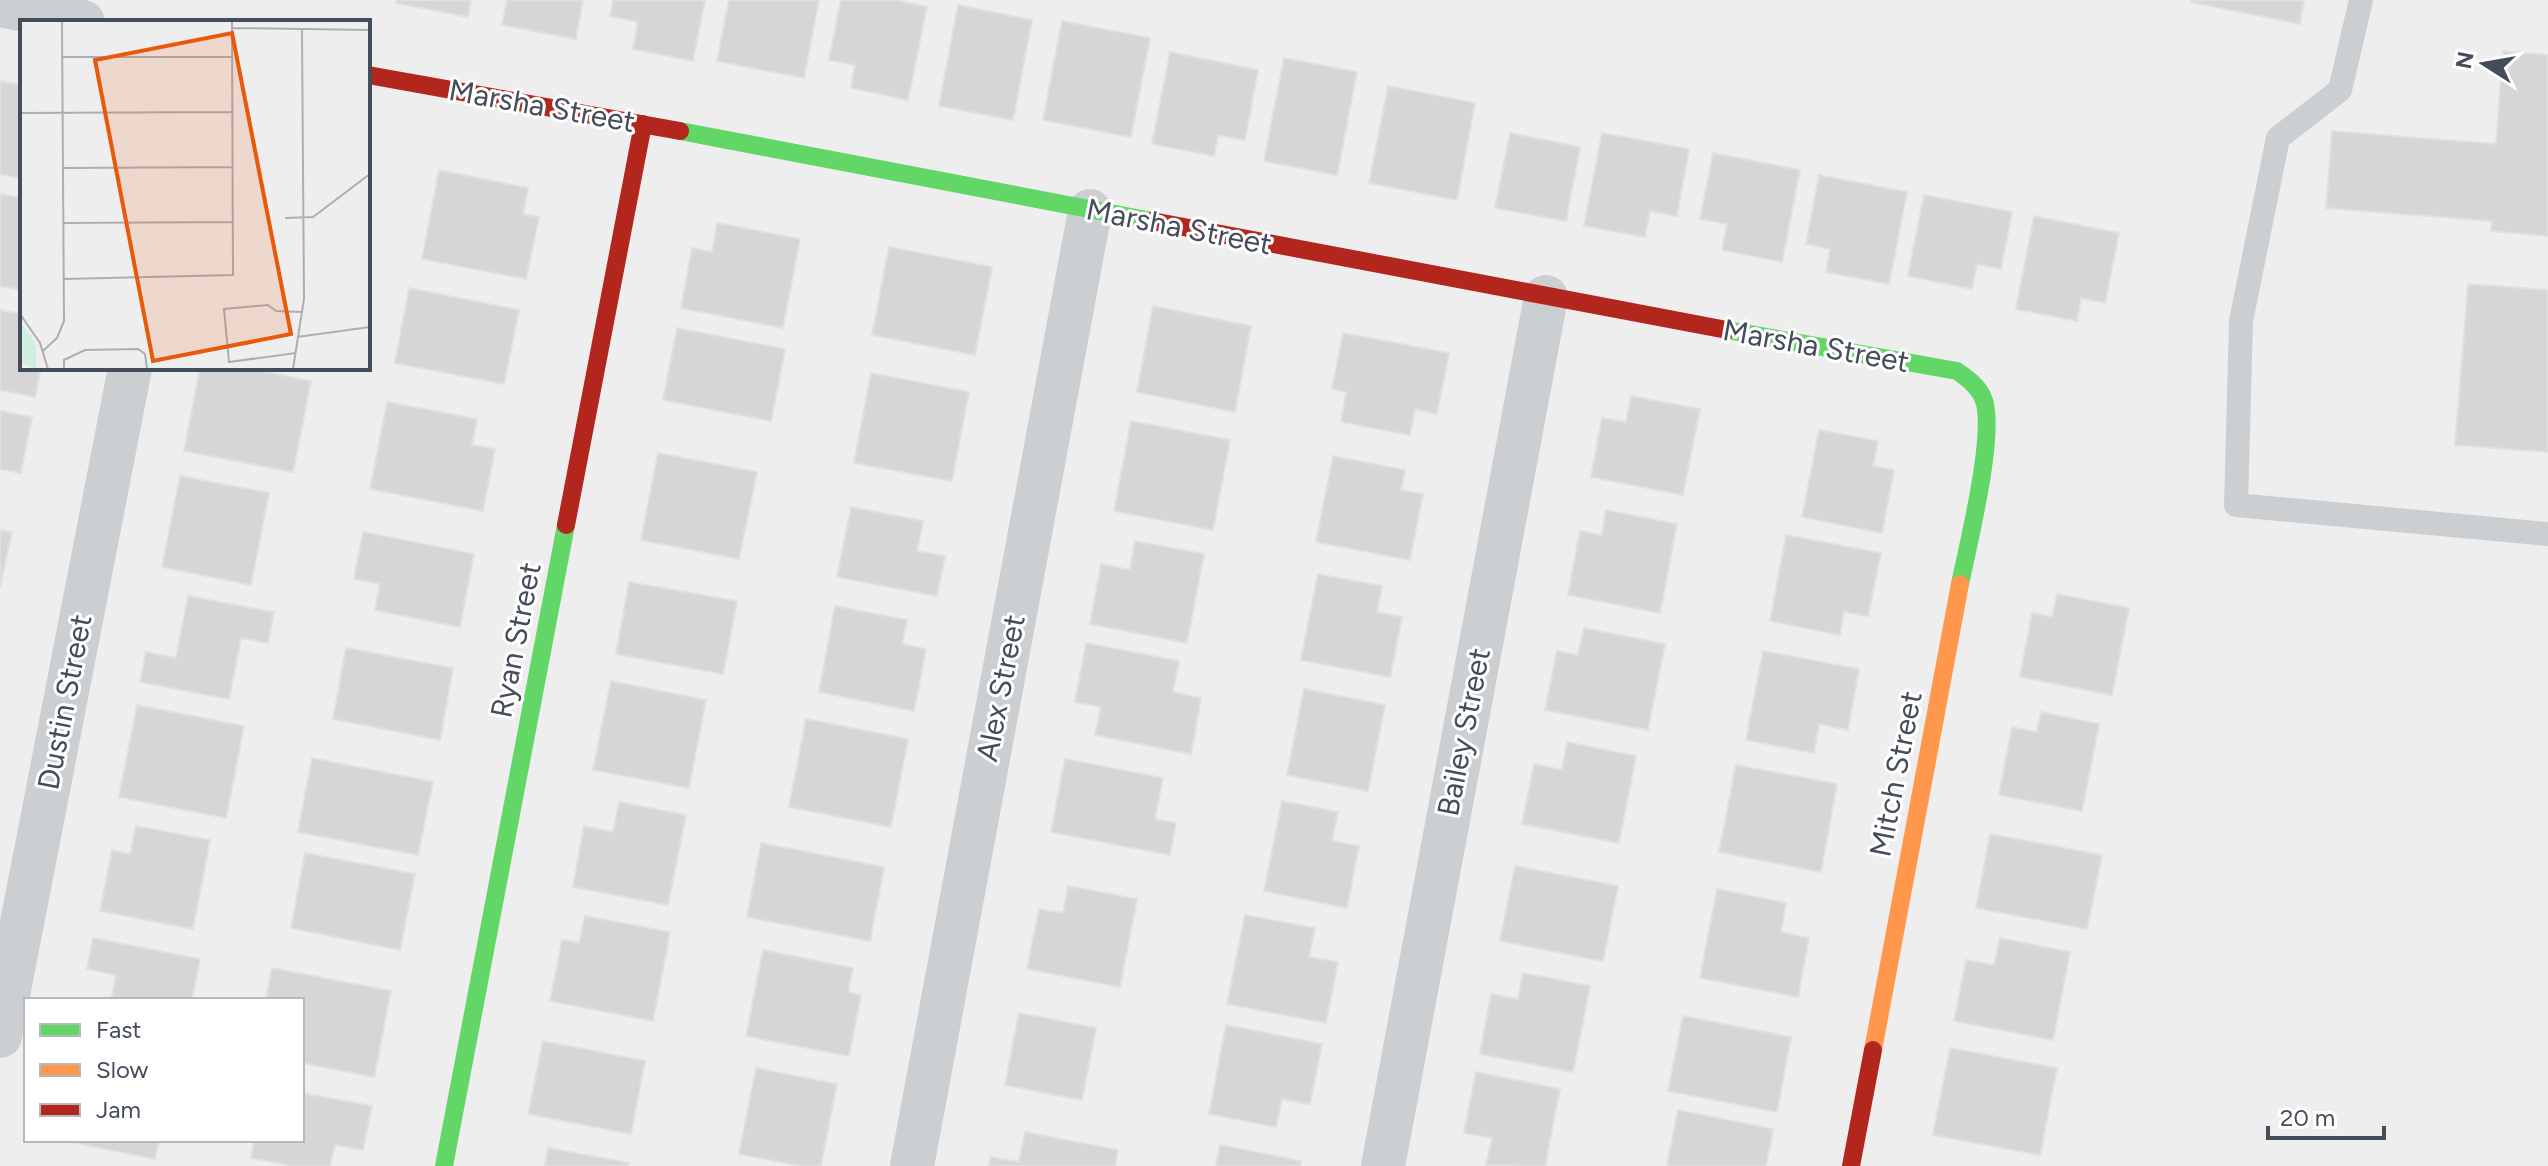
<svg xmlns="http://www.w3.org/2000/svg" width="2548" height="1166" font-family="Figtree,sans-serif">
<rect width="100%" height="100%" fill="#efeeee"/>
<g fill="#d6d6d9" stroke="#e0e0e1" stroke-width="2">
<polygon points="397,0 471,0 468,17 396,3"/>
<polygon points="507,0 583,0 576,39 502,25"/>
<polygon points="613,0 705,0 693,61 633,49 638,22 610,16"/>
<polygon points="729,0 819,0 804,78 717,61"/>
<polygon points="841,0 896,0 927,7 908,100 851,88 855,65 829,60"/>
<polygon points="2191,0 2304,0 2300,24 2190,2"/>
<polygon points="958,5 1032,20 1013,120 939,106"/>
<polygon points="1062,21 1150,38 1131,137 1043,120"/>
<polygon points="2503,51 2548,55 2548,236 2491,231 2492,221 2326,208 2332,131 2496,144"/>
<polygon points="1170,52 1258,70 1245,140 1218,135 1214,156 1152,144"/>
<polygon points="1284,58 1357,72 1337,175 1264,161"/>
<polygon points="0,81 22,85 22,179 0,174"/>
<polygon points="1388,86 1475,103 1457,200 1369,183"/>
<polygon points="1510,133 1580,147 1566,221 1495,208"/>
<polygon points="1602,133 1689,149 1677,216 1650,211 1645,237 1584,226"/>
<polygon points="1713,153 1800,170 1782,262 1722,250 1727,224 1700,219"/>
<polygon points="439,170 528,188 523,214 539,217 526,279 422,259"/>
<polygon points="1819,175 1907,192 1889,284 1826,272 1830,249 1806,244"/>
<polygon points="0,194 22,198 22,290 0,286"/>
<polygon points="1924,195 2012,212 2001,269 1977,264 1972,289 1908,276"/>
<polygon points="2034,216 2119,233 2105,303 2081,298 2077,321 2016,309"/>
<polygon points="717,223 800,239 783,328 681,308 692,248 712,252"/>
<polygon points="889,247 992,267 975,355 872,335"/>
<polygon points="2468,284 2548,290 2548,452 2455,445"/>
<polygon points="409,288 519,310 504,384 395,363"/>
<polygon points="1153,306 1251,326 1235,412 1137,392"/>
<polygon points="0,310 22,314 22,368 41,368 35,397 0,390"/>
<polygon points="677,328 785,349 771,421 663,400"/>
<polygon points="1343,333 1449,353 1437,414 1415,409 1410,435 1341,422 1346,392 1332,389"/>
<polygon points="200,368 246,368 311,381 293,472 184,451"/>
<polygon points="871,373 969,392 952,481 854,463"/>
<polygon points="1631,396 1700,409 1683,495 1591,477 1602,418 1626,422"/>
<polygon points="387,402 477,419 472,445 495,449 483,511 370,489"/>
<polygon points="0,411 32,417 21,473 0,469"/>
<polygon points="1131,421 1230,440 1213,530 1114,511"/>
<polygon points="1819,430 1878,441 1873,466 1894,470 1882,533 1802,517"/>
<polygon points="658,453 757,472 739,559 641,540"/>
<polygon points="1333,456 1405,470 1401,490 1423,494 1410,560 1316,542"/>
<polygon points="180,476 269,493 251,585 162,567"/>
<polygon points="851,507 923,521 917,551 945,556 937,596 837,577"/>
<polygon points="1606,510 1677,524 1660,613 1568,595 1580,531 1602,535"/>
<polygon points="0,530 12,532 0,587"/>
<polygon points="363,532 474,554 460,627 375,610 380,584 354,579"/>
<polygon points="1786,535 1881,553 1868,616 1844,612 1840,635 1770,621"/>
<polygon points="1135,541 1204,554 1187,643 1090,624 1101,564 1130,570"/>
<polygon points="1318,574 1382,586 1377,612 1402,617 1390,677 1301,660"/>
<polygon points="629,582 737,601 723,674 616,654"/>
<polygon points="2057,594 2129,608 2112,695 2020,677 2032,613 2052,617"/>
<polygon points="188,596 274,612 268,643 241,638 229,699 140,682 146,652 176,658"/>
<polygon points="835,606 907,620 902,644 926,649 914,711 819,692"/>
<polygon points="1584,628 1665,644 1648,730 1545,710 1557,651 1578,655"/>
<polygon points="1086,643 1179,661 1173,692 1201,698 1191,754 1095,735 1101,707 1075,702"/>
<polygon points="346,648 453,668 440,740 333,719"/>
<polygon points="1763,651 1859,669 1848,730 1819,724 1814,753 1746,740"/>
<polygon points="611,681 706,700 689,788 593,770"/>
<polygon points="1304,689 1385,705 1368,791 1287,775"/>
<polygon points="137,705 244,726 226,818 119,797"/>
<polygon points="2041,712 2099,724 2082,811 1999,795 2012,727 2037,732"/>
<polygon points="806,719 908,739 891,827 789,807"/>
<polygon points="1567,742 1636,756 1619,843 1522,824 1534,764 1562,770"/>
<polygon points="312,758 433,782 418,855 298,832"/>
<polygon points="1065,759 1163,778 1155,819 1176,823 1170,855 1051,832"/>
<polygon points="1736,765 1837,784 1821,872 1719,852"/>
<polygon points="1282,801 1338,812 1332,841 1359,846 1347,908 1264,891"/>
<polygon points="619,802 686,815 668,905 573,887 584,826 613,832"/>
<polygon points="136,826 210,840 193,929 100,911 112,850 130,854"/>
<polygon points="1990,834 2102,855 2087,929 1976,908"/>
<polygon points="761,843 884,867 870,941 747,917"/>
<polygon points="305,853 415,874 400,950 291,928"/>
<polygon points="1515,866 1618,886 1603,961 1500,941"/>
<polygon points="1068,886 1137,899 1120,987 1027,969 1039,909 1063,913"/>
<polygon points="1717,889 1786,903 1781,932 1809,938 1798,997 1700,978"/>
<polygon points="1245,915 1315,928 1309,957 1338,962 1326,1023 1227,1004"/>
<polygon points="585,916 670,932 653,1021 550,1001 562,940 579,943"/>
<polygon points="93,938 200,959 192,1000 111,1000 116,975 87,969"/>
<polygon points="2000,938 2070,952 2053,1040 1954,1021 1966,960 1994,965"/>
<polygon points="763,950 853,968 848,992 861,995 849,1056 746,1036"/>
<polygon points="272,968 391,991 374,1077 302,1063 302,1000 266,1000"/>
<polygon points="1523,973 1590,986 1573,1072 1480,1054 1491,994 1518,999"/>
<polygon points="1019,1013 1096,1028 1082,1100 1005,1085"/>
<polygon points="1683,1016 1791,1037 1777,1112 1668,1091"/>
<polygon points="1226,1025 1322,1044 1310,1104 1282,1099 1276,1127 1209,1114"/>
<polygon points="543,1041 645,1061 631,1134 528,1114"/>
<polygon points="1950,1048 2057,1068 2040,1155 1933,1135"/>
<polygon points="756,1068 837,1084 821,1166 800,1166 739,1154"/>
<polygon points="1476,1072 1560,1089 1545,1166 1486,1165 1492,1138 1464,1133"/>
<polygon points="302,1093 372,1106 363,1150 335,1145 330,1166 292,1166 251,1158 254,1140 302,1140"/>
<polygon points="1678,1110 1773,1129 1766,1166 1667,1166"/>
<polygon points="1025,1132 1118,1150 1115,1166 989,1166 991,1157 1019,1162"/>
<polygon points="60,1140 159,1140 155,1159"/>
<polygon points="1220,1145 1301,1161 1300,1166 1216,1166"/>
<polygon points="548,1148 629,1163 628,1166 545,1166"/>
</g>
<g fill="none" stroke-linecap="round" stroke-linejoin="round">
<polyline stroke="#cccfd2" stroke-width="24" points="2361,0 2340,90 2278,138 2241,321 2236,505 2548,534"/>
<g stroke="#cccfd2" stroke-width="44">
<polyline points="0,5 83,22"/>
<polyline points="0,1036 130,368"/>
<polyline points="912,1166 1090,211"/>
<polyline points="1383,1166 1546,297"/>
</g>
<g stroke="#63d668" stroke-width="18">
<polyline points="680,131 1152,221"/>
<path d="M1727,330L1957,371C1967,378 1978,386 1983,398C1997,429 1968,545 1960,584"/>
<polyline points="444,1166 566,525"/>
</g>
<polyline stroke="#ff974d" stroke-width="18" points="1873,1050 1960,584"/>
<g stroke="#b3261e" stroke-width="18">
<polyline points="368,75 680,131"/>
<polyline points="1152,221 1727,330"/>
<polyline points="566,525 643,124"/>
<polyline points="1851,1166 1873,1050"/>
</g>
</g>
<g text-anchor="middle" stroke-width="6" stroke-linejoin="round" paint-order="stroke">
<g font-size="30" fill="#454d5b" stroke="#fff">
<text transform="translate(542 106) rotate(10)" y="10">Marsha Street</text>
<text transform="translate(1179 227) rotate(11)" y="10">Marsha Street</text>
<text transform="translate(1816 346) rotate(10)" y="10">Marsha Street</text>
<text transform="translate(516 640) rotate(-79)" y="10">Ryan Street</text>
<text transform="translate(1001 688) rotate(-79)" y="10">Alex Street</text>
<text transform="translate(65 702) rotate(-79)" y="10">Dustin Street</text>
<text transform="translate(1464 732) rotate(-79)" y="10">Bailey Street</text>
<text transform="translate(1896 774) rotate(-79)" y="10">Mitch Street</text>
</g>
</g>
<g transform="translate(20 20)">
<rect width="350" height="350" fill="#efeeee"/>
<path d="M0,302L16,324V349L0,342Z" fill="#d1efe1"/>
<path fill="none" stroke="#abaeb3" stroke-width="2" d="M212,8L350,10M42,37H212M0,93L213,92M43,148L213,147M265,198L293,197L350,154M43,203L213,202M44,259L213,255L212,1M0,294L20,323L28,349M277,317L350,307M23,331L37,318L44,301L42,1M276,333L209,342L204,289L248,285L256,291L282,292M44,349V340L65,330L118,329L125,334L127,349M273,349L284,279L282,10"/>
<path fill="#e8590c" fill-opacity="0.15" stroke="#e8590c" stroke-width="4" d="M212,13L271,314L133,341L75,40Z"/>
<rect width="350" height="350" fill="none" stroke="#454d5b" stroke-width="4"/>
</g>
<rect x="24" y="998" width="280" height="144" fill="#ffffff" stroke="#b5b8bd" stroke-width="2"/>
<rect x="40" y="1024" width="40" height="12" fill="#63d668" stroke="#b5b8bd" stroke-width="2"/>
<text x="96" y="1038" font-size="24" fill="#454d5b">Fast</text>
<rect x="40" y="1064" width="40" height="12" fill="#ff974d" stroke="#b5b8bd" stroke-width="2"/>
<text x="96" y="1078" font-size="24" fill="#454d5b">Slow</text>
<rect x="40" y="1104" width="40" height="12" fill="#b3261e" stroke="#b5b8bd" stroke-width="2"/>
<text x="96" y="1118" font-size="24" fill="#454d5b">Jam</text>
<g transform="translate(2484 64) rotate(281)" stroke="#ffffff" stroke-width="6" paint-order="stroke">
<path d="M0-6L14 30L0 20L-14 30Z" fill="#454d5b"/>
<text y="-12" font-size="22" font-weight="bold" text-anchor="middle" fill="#454d5b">N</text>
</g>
<path d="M2268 1126v12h116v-12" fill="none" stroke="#454d5b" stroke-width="4"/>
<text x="2280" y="1126" font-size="24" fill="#454d5b" stroke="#ffffff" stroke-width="6" paint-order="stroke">20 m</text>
</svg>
